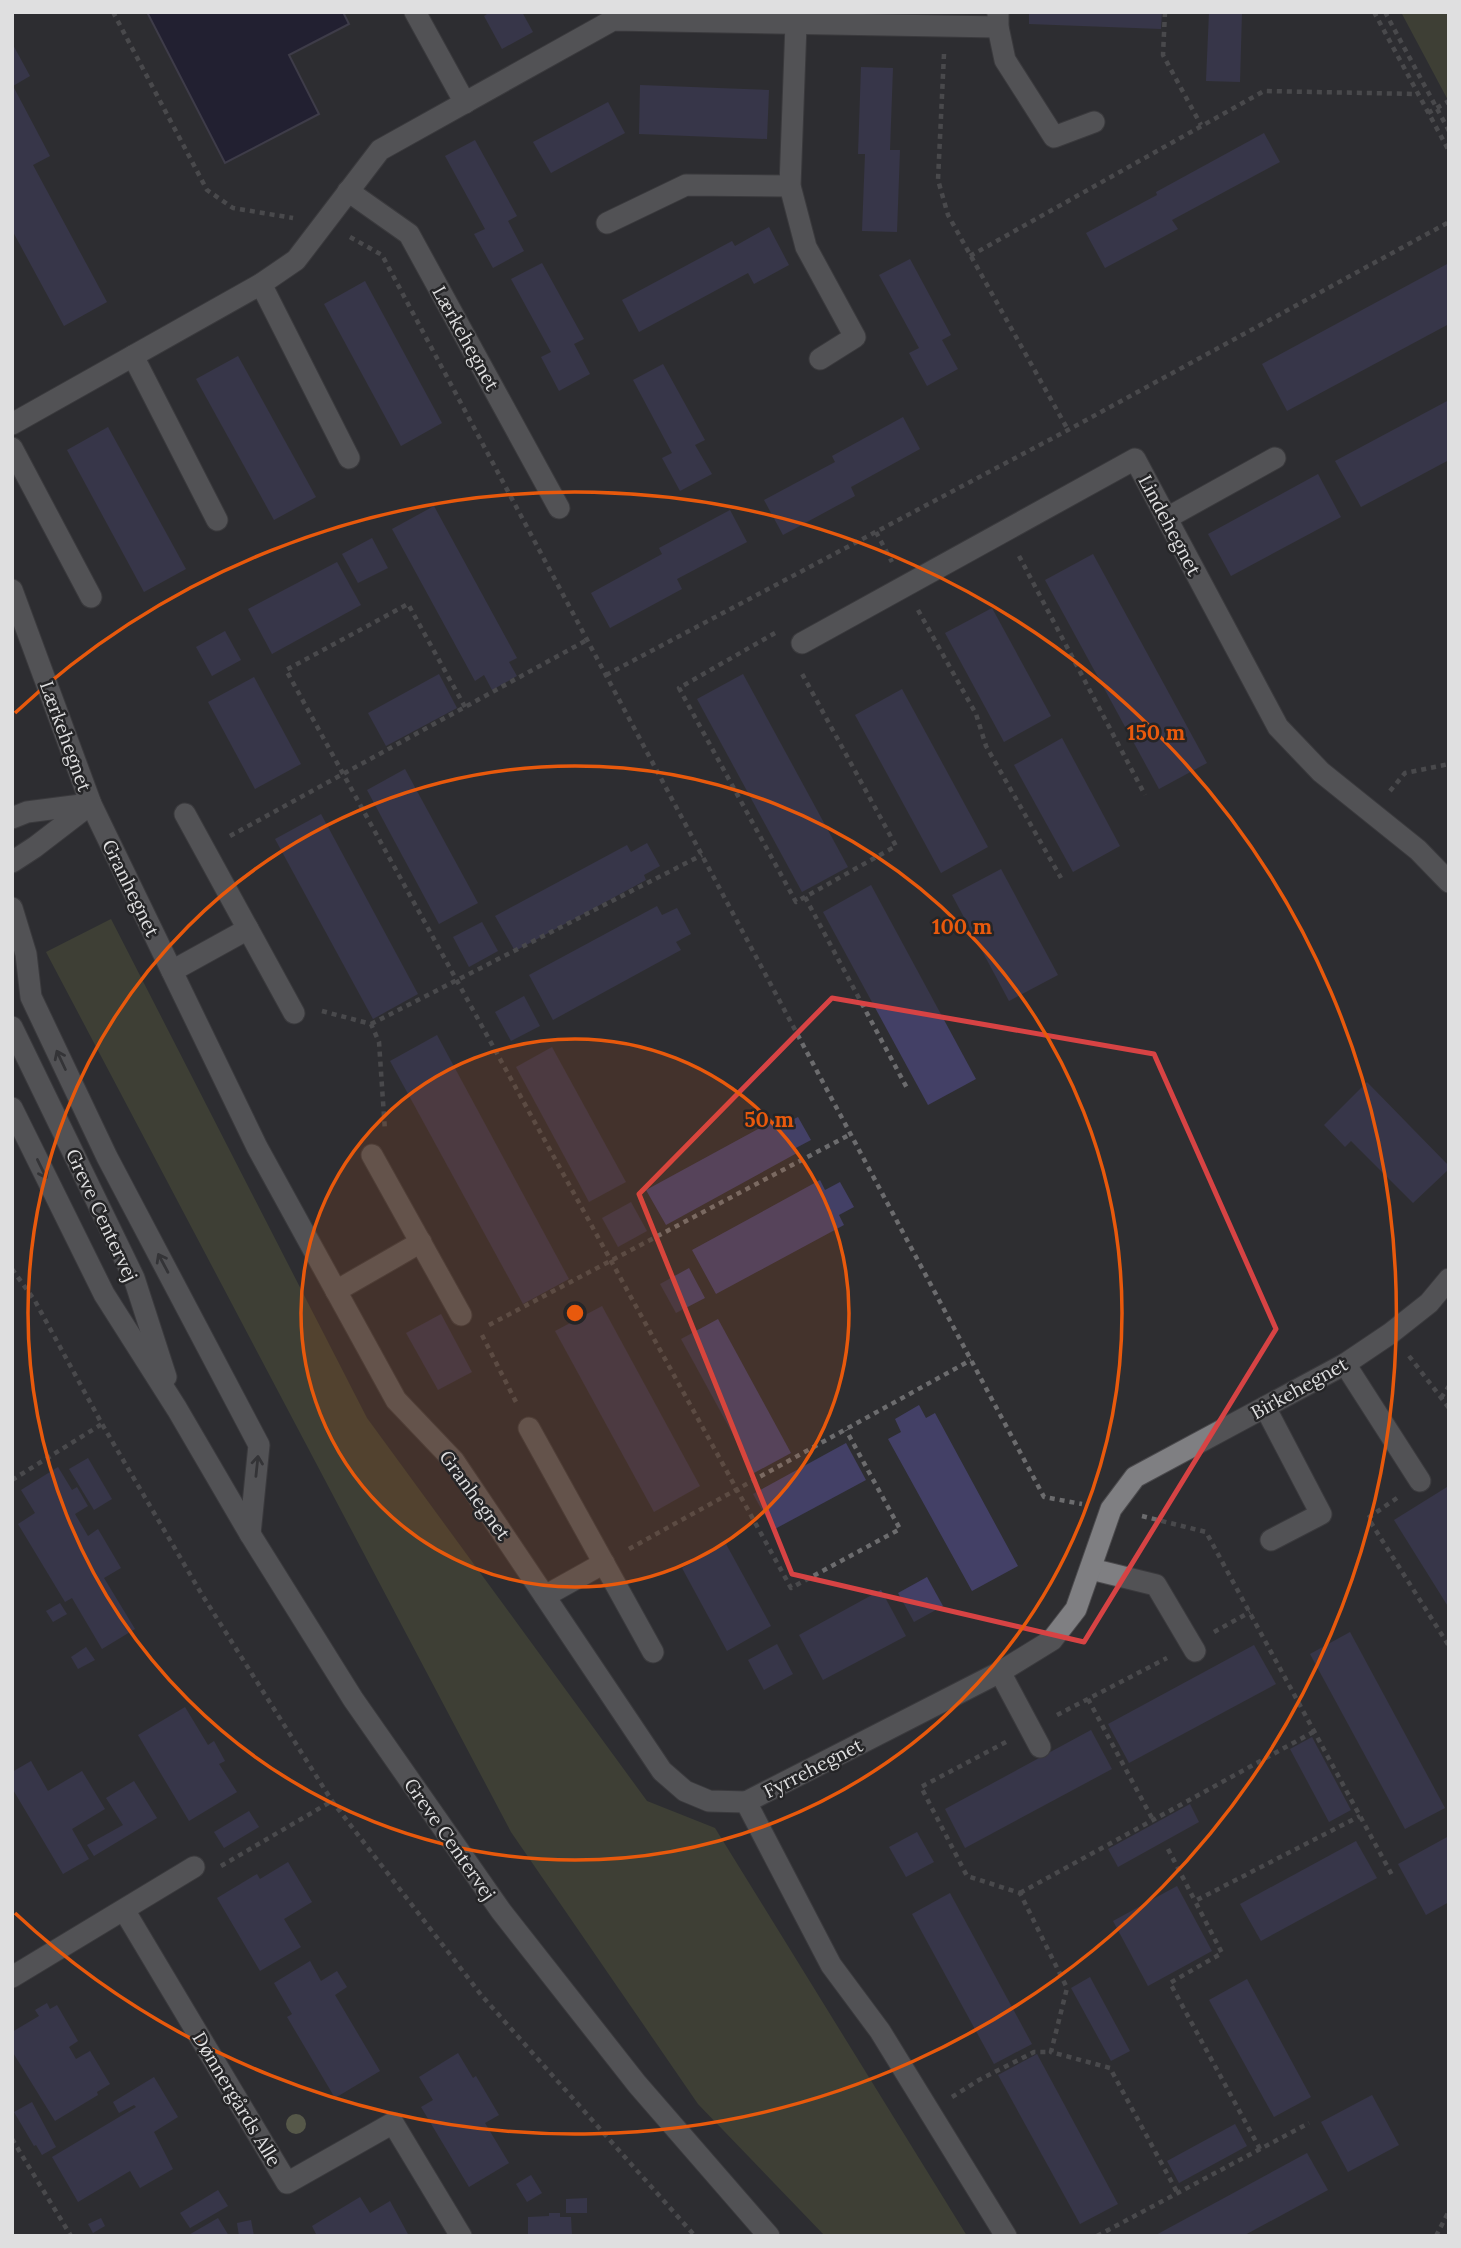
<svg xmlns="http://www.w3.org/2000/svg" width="1461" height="2248" font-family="Lora,serif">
<rect width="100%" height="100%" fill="#2e2e31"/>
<g fill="#52563b">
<polygon points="1401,12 1449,12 1449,102"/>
<polygon points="111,919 367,1418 647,1801 715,1828 967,2236 825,2236 698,2104 511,1832 46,952"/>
</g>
<polygon fill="#151031" stroke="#524e66" stroke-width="2" points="147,12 343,12 349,24 289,55 319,114 225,163"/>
<g fill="#434066">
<polygon points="490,12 522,12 533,32 502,49 484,16"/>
<polygon points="1029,12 1162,12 1161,29 1029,24"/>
<polygon points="1209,12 1242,12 1240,82 1206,81"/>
<polygon points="12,43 30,76 13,86 50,156 33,165 107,302 64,326 12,230"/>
<polygon points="861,67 893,68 890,150 900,150 897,232 862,231 865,154 858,154"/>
<polygon points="640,85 769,90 767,139 639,134"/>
<polygon points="608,102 625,133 551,173 533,142"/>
<polygon points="1264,133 1280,162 1172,220 1178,229 1105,268 1086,233 1157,195 1156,192"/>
<polygon points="475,140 517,216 508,221 524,251 493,268 474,234 485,229 445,156"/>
<polygon points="769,227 789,265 754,284 748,273 639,332 622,300 732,241 735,246"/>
<polygon points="910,259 951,335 942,340 958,369 927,386 909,353 919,348 879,275"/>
<polygon points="542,263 584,339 574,344 590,374 559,391 541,357 551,352 511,279"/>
<polygon points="1449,263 1449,324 1287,411 1262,364"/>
<polygon points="365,281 442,423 401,446 324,304"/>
<polygon points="238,356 316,497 274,520 196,379"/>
<polygon points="663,364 705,440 695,445 712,474 680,491 662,458 672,453 633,380"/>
<polygon points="1449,400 1449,460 1361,507 1335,461"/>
<polygon points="903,417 920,449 851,487 855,496 783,535 764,500 835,462 832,456"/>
<polygon points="108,427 186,569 144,592 67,450"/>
<polygon points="1318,474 1341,517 1231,576 1208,534"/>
<polygon points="434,506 517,658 509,662 517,676 492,690 484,675 475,681 392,529"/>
<polygon points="730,510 747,542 677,579 682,589 610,628 591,593 662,554 659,548"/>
<polygon points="372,538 388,568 358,583 342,554"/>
<polygon points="1093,554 1207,763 1159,789 1045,580"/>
<polygon points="337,562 361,605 272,654 248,609"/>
<polygon points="992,608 1051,716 1004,742 945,633"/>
<polygon points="225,631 241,660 212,676 196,647"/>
<polygon points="439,674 457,708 386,746 368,713"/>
<polygon points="743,674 848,867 802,892 697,699"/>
<polygon points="254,677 301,764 255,789 208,702"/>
<polygon points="902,689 988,847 941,873 855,715"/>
<polygon points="1062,738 1120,846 1073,872 1014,765"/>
<polygon points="405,769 478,903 439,924 367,790"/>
<polygon points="321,814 418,994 373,1019 275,839"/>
<polygon points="647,843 660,866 644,875 646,880 515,951 495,916 627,845 631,852"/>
<polygon points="1001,869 1058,975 1009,1001 952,895"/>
<polygon points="871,885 976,1079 928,1105 823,912"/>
<polygon points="657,906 662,915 677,908 691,934 676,942 681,950 553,1020 529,975"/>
<polygon points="482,922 498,951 469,967 453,937"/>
<polygon points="524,996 540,1026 511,1041 495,1012"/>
<polygon points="437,1035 569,1279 523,1304 390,1061"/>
<polygon points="552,1047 626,1182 589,1202 516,1067"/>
<polygon points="1367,1082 1449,1166 1449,1169 1413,1203 1351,1141 1345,1147 1324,1125"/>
<polygon points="798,1117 811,1140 794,1149 797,1153 666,1225 646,1190 778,1118 782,1125"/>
<polygon points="820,1180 825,1190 840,1182 854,1207 839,1215 844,1225 716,1294 692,1250"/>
<polygon points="631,1202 647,1231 618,1247 602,1218"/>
<polygon points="689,1268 705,1298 676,1313 660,1284"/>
<polygon points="602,1306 700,1486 654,1512 555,1331"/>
<polygon points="441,1314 472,1372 438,1390 406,1333"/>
<polygon points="718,1319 791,1453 754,1473 681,1339"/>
<polygon points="919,1405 926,1418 935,1413 1018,1566 972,1591 888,1439 901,1432 895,1419"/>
<polygon points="846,1443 866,1480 773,1530 753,1494"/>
<polygon points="88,1458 112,1499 94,1510 69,1469"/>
<polygon points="58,1467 72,1490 77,1487 88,1506 75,1514 88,1536 98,1529 121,1568 104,1578 135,1629 102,1649 72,1598 65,1602 18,1524 35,1513 21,1490"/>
<polygon points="1447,1487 1449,1489 1449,1608 1394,1520"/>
<polygon points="726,1544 771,1626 727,1651 682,1568"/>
<polygon points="927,1577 943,1606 914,1622 898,1593"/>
<polygon points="881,1590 906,1636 823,1680 799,1635"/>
<polygon points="60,1603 67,1614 53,1622 46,1611"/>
<polygon points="1350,1632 1445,1808 1405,1829 1310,1654"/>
<polygon points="777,1644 793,1674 764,1690 748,1660"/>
<polygon points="1254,1645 1276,1684 1129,1763 1108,1724"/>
<polygon points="86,1647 95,1660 78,1669 71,1657"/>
<polygon points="185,1707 208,1745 214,1741 225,1761 219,1764 237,1792 189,1821 138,1735"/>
<polygon points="1091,1730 1112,1769 965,1848 945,1809"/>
<polygon points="1312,1737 1351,1810 1329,1822 1290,1749"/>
<polygon points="31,1761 48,1791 82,1771 105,1809 72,1829 89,1859 63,1874 12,1788 12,1772"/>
<polygon points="134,1781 157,1818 94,1856 87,1845 123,1825 106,1798"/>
<polygon points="1190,1804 1199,1822 1118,1867 1108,1849"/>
<polygon points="249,1811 259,1827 224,1848 214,1832"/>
<polygon points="917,1832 934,1862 906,1877 889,1847"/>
<polygon points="1449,1836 1449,1902 1426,1915 1398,1864"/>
<polygon points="1356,1841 1377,1878 1261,1941 1240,1904"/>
<polygon points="288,1862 312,1902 284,1919 301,1947 260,1971 217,1898 257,1874 260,1879"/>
<polygon points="1177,1886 1212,1951 1148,1986 1113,1921"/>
<polygon points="950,1893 1032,2044 994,2064 912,1914"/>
<polygon points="310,1961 321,1981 337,1971 347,1987 335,1995 380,2071 335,2098 287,2017 292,2014 274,1983"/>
<polygon points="1090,1977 1130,2051 1111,2061 1071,1988"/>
<polygon points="1247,1979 1311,2097 1274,2117 1209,2000"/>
<polygon points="47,2003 50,2009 57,2005 78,2041 69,2047 76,2059 90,2051 110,2084 97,2092 98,2095 55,2121 12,2051 12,2032 39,2016 35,2010"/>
<polygon points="458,2053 473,2078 476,2076 499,2115 485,2123 509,2163 469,2187 421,2107 433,2100 419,2077"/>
<polygon points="1037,2054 1118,2204 1080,2224 998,2075"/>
<polygon points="154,2077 178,2117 154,2132 173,2169 140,2188 130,2171 78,2202 52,2157 136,2107 134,2105 119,2113 113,2102"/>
<polygon points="1372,2095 1399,2145 1348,2172 1321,2122"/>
<polygon points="32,2102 56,2147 42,2155 36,2145 34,2146 14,2112"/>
<polygon points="1235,2124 1247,2146 1179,2183 1167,2161"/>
<polygon points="1307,2153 1328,2190 1243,2236 1154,2236"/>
<polygon points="531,2175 542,2193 527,2202 516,2184"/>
<polygon points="218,2190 228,2206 190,2228 180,2213"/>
<polygon points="360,2197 370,2213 390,2201 409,2236 317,2236 312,2226"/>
<polygon points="587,2198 587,2213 566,2213 566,2199"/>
<polygon points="549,2213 560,2213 560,2217 571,2217 572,2236 528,2236 528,2217 549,2216"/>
<polygon points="101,2218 105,2226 93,2233 88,2224"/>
<polygon points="218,2218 229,2236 187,2236"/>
<polygon points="251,2220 254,2236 239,2236 237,2223"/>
</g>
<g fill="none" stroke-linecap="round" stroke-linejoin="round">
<defs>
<g id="minor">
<polyline points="415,12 465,103"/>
<polyline points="998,12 998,27 1005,60 1054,137 1094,122"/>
<polyline points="796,24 790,186 806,247 855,337 820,359"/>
<polyline points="348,191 409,234 559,508"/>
<polyline points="607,223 686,185 790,186"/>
<polyline points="261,284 349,458"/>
<polyline points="133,356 217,520"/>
<polyline points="12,424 261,284 296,260 380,150 613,20 998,27"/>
<polyline points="12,448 91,597"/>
<polyline points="1167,518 1275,458"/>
<polyline points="12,590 91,804 257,1147 396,1400 454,1461 662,1771 685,1791 709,1801 746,1802"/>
<polyline points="802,643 1135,459 1278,727 1321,772 1418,850 1449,882"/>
<polyline points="185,814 294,1013"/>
<polyline points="12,818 27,812 89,804"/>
<polyline points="12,862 35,847 91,804"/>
<polyline points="12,908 26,954 31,997 107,1157 259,1445 250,1534"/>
<polyline points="172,971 248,929"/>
<polyline points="12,1027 134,1278 166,1377"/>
<polyline points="12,1108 104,1294 177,1409 250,1534 353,1699 501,1911 637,2084 769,2236"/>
<polyline points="372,1155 461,1315"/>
<polyline points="336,1291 421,1242"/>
<polyline points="1345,1364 1420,1481"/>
<polyline points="1265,1407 1321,1514 1271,1540"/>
<polyline points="529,1428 653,1652"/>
<polyline points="1091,1569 1156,1585 1195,1651"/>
<polyline points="545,1596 604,1563"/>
<polyline points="1000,1672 1040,1747"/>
<polyline points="124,1910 287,2183 393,2123 461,2236"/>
<polyline points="12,1977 194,1867"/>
<polyline points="1006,2236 880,2031 831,1965 746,1802 1000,1672 1052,1640 1076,1609 1111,1509 1135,1477 1345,1364 1391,1333 1429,1303 1449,1279"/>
</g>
</defs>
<use href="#minor" stroke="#4b4a4d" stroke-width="23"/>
<g stroke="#6c6c6e" stroke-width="4.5" stroke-dasharray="5 5" stroke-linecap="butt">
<polyline points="113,12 207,190 233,208 293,218"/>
<polyline points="1165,12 1163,55 1201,125"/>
<polyline points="1374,12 1449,151"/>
<polyline points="1385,12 1449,131"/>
<polyline points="944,54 938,180 948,215 1068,430"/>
<polyline points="1428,113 1449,101"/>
<polyline points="350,237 382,255 1044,1497 1082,1504"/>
<polyline points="970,256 1264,91 1418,94"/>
<polyline points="876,532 892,562"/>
<polyline points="1019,556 1145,795"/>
<polyline points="918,610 976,714 986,746 1061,878"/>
<polyline points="775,633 679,688 796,902 896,846 800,670"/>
<polyline points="606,675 1068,430 1449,222"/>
<polyline points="465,707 408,604 286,670 791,1588 900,1529 846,1430"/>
<polyline points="1390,791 1405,773 1449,764"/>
<polyline points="230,836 587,640"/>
<polyline points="805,897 908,1090"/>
<polyline points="322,1011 371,1024 379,1042 385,1131"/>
<polyline points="371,1024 702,855"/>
<polyline points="12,1269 35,1301 102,1424 201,1593 332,1801 482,1996 695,2236"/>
<polyline points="489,1325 851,1134"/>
<polyline points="482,1335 516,1402"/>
<polyline points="1409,1356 1449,1408"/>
<polyline points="1441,1398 1449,1386"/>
<polyline points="12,1480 102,1424"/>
<polyline points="1397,1498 1368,1518 1449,1646"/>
<polyline points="1142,1516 1206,1532 1392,1875"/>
<polyline points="629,1549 971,1360"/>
<polyline points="1214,1632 1250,1612"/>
<polyline points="1088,1699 1153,1820"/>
<polyline points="1057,1715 1167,1658"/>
<polyline points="1006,1742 921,1787 967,1876 1020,1893 1067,1988 1051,2052 1110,2068 1177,2192"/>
<polyline points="1168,1849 1195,1901"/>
<polyline points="221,1866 332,1801"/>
<polyline points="1020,1893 1315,1731"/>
<polyline points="952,2097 979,2080 1034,2052 1051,2052"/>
<polyline points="12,2139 71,2236"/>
<polyline points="1260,2149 1170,1983 1222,1953 1195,1901 1360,1816"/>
<polyline points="1097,2236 1309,2123"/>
<polyline points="1436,2236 1449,2211"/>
</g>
<use href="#minor" stroke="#7f7f82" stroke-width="21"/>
</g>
<circle fill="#888d66" cx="296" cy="2124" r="10"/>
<defs><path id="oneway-shaft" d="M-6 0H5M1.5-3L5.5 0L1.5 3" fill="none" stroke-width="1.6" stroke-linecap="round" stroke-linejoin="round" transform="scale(1.75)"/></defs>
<g stroke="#3c3c3e">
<use href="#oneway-shaft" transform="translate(61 1060) rotate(-115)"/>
<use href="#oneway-shaft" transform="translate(42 1169) rotate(64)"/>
<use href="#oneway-shaft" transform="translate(163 1263) rotate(-118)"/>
<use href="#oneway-shaft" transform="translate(257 1466) rotate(-84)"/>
</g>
<path d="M0 0H1461V2248H0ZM832,998L1154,1054L1276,1329L1084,1642L792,1574L639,1194Z" fill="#2e2e31" fill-opacity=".55" fill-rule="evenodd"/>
<path fill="none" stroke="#d74344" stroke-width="5" stroke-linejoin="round" d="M832,998L1154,1054L1276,1329L1084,1642L792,1574L639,1194Z"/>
<circle cx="575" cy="1313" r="274" fill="#e8590c" fill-opacity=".12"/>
<g fill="none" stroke="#e8590c" stroke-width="3.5">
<circle cx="575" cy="1313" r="274"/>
<circle cx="575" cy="1313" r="547"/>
<path d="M15 713A821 821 0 1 1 15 1913"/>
</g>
<g text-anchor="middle" stroke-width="5" stroke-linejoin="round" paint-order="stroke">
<g font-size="19" fill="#dfdfe0" stroke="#252527">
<text transform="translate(466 338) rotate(61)" y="7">Lærkehegnet</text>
<text transform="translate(1170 525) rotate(62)" y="7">Lindehegnet</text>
<text transform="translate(66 736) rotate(70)" y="7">Lærkehegnet</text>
<text transform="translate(131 888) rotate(64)" y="7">Granhegnet</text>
<text transform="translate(102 1215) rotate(65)" y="7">Greve Centervej</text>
<text transform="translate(1299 1388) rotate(-29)" y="7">Birkehegnet</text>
<text transform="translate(475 1495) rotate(54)" y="7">Granhegnet</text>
<text transform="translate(813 1768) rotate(-27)" y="7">Fyrrehegnet</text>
<text transform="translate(450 1839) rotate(55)" y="7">Greve Centervej</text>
<text transform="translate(237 2099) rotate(59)" y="7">Dønnergårds Alle</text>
</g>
</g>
<circle cx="575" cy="1313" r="10" fill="#e8590c" stroke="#252527" stroke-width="3.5"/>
<g font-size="21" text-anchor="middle" font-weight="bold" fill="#e8590c" stroke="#252527" stroke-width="5" stroke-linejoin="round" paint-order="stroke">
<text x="1156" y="740">150 m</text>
<text x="962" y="934">100 m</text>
<text x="769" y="1127">50 m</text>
</g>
<rect width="1461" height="2248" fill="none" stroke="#dfdfe0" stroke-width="28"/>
</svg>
